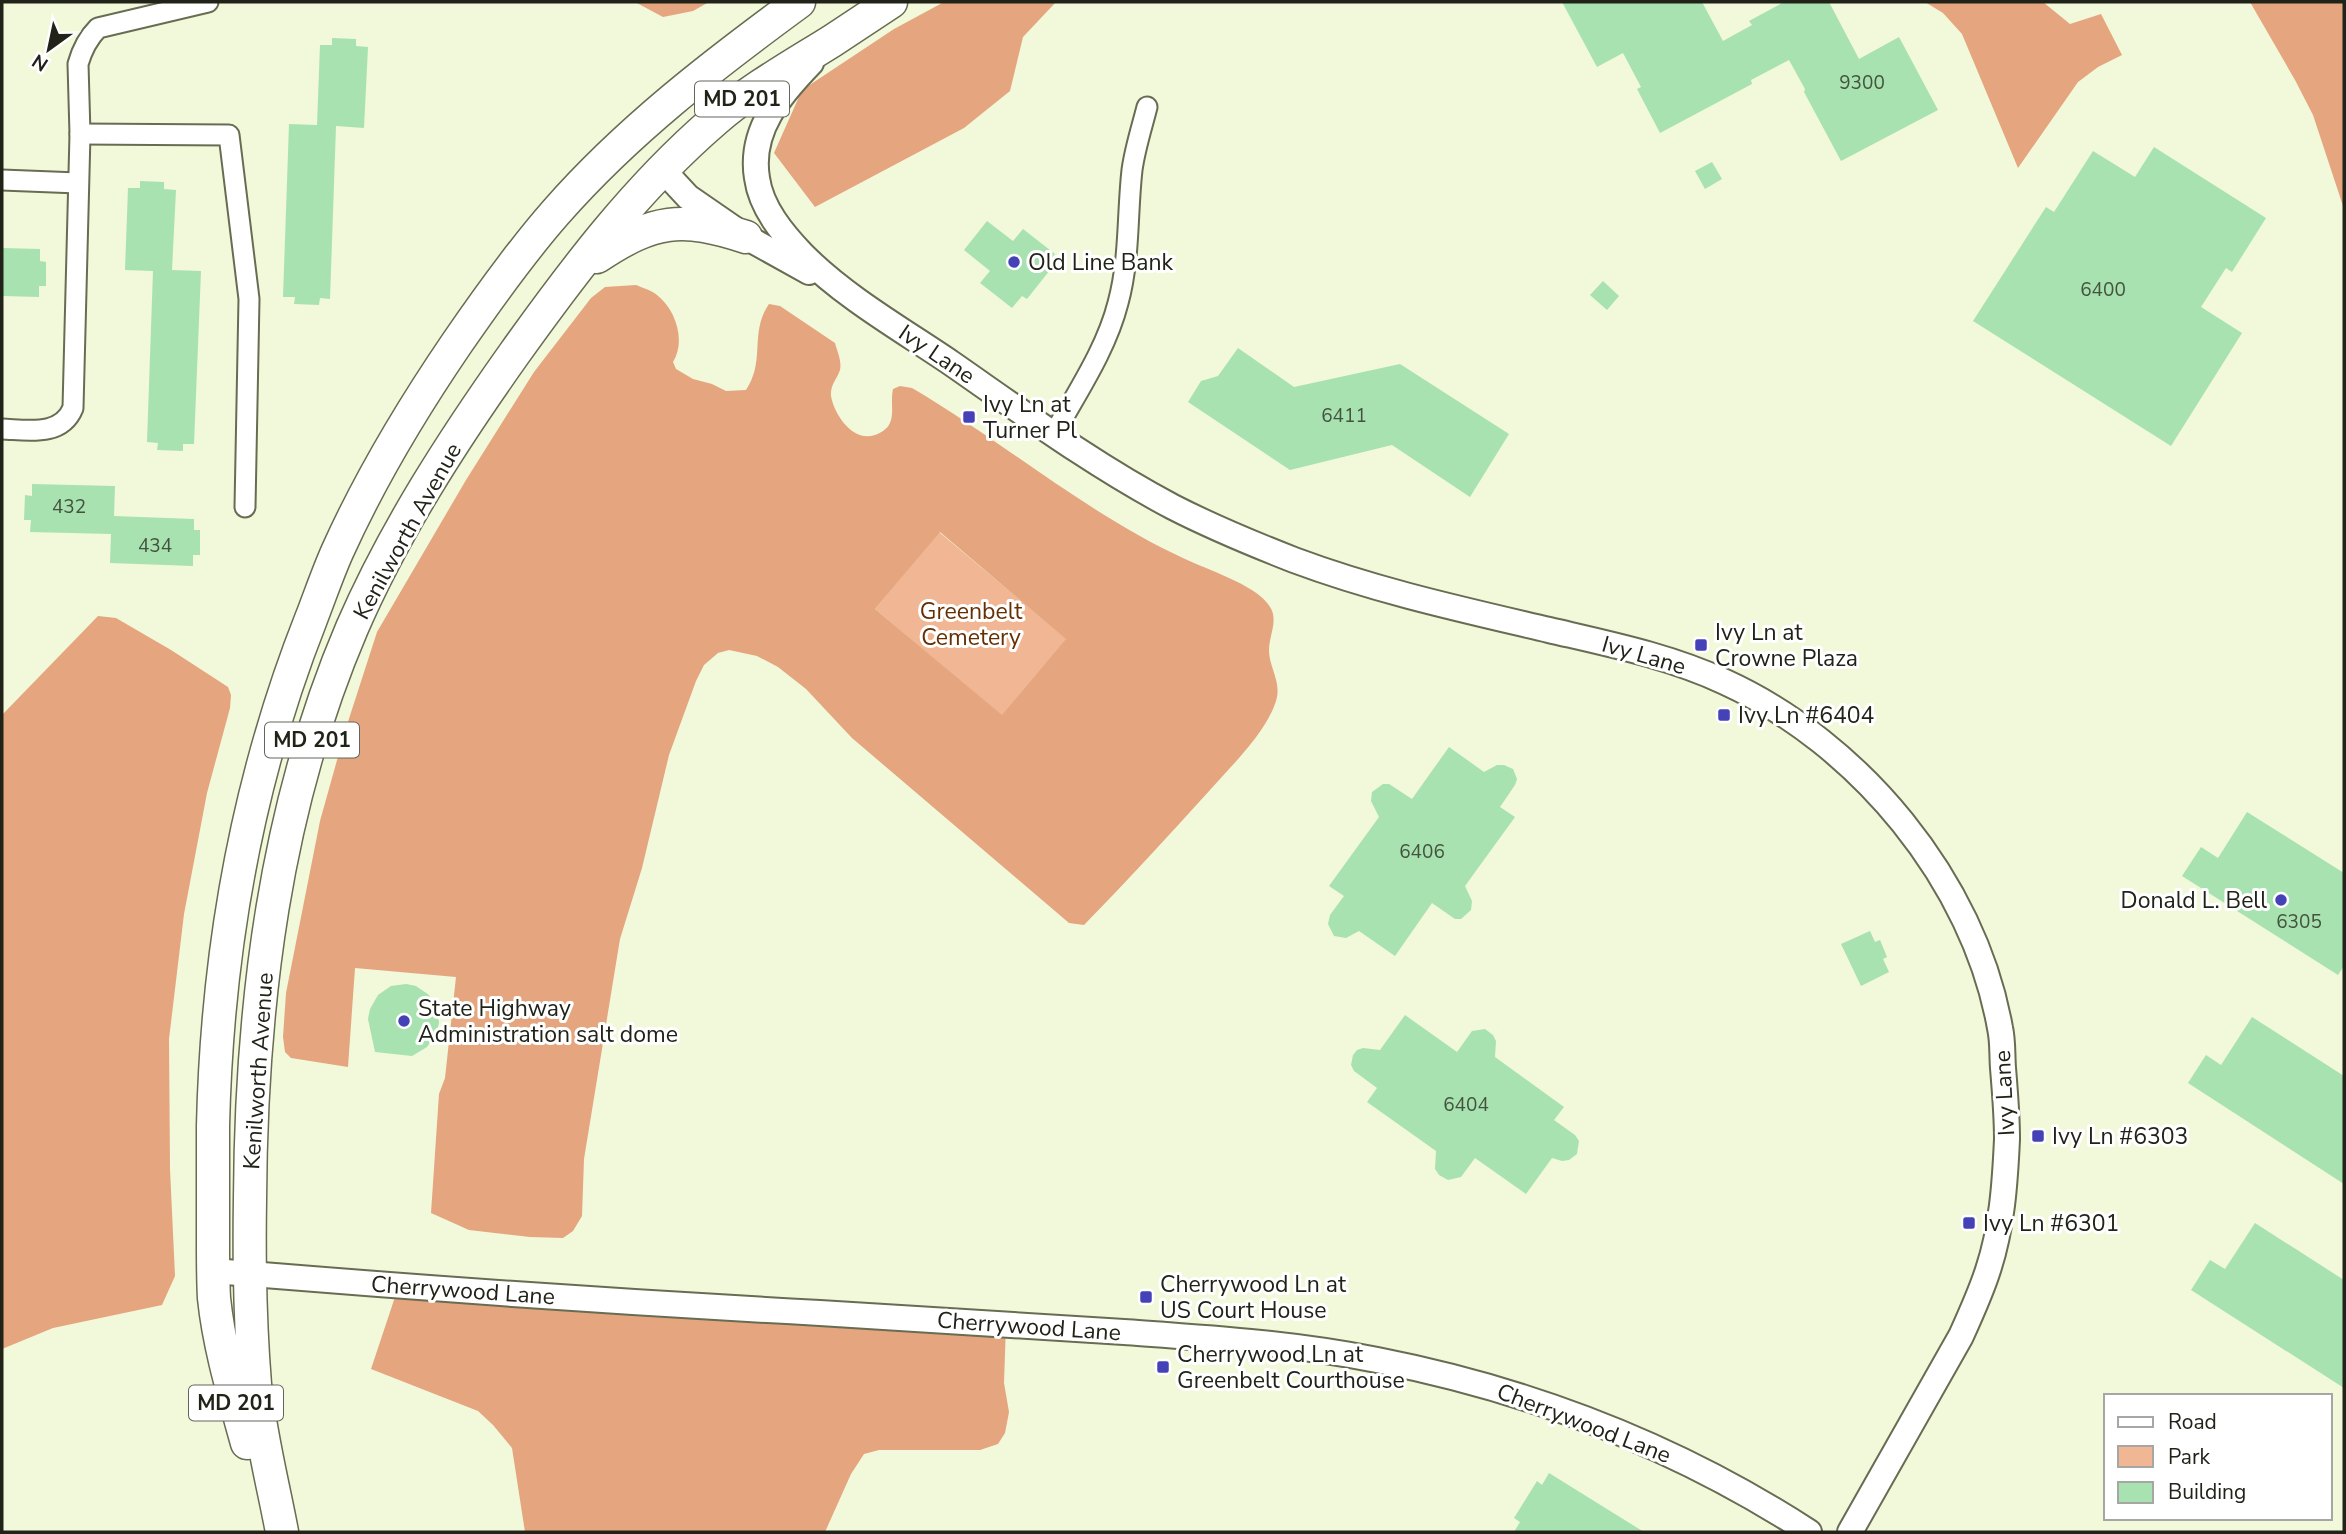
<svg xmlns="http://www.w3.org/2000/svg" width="2346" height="1534" font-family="'Nunito Sans',sans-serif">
<rect width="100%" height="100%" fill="#f2f8da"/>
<polygon fill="#f1b795" points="939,532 1067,639 1002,716 875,609"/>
<g fill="#e4a57f" fill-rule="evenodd">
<polygon points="635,2 709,2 693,11 663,17"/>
<polygon points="944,2 1056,2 1023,37 1010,91 964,128 815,207 774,153 802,90 894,29"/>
<polygon points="1925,2 2043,2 2070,24 2101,14 2122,55 2098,67 2078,82 2018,168 1962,34 1943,13"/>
<polygon points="2250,2 2344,2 2344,209 2313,115 2295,80"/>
<path d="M636,285C643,288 651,290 657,295C676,310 686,341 673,362L676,369L693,379L712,384L726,391L746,390C766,360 749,333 769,304L780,306L835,343C837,351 842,361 840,370C837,379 830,385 831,396C834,414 853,443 875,435C900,426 889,408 893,389L900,386L912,388C1004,442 1087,514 1185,559C1208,570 1253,584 1268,604C1280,619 1269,634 1269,650C1269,668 1282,682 1276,701C1266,733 1232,765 1210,790C1169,835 1127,881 1084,925L1069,923L852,738L806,689L778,667L757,656L729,650L718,653L704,665L696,681L669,755L642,868L620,939L584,1159L582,1216L573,1231L563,1238L530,1237L469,1230L431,1213L439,1094L445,1078L456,977L355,968L348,1067L291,1058L285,1052L283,1037L286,993L320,821L346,728L377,632L466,480L534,372L591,298L605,287ZM940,532L1066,639L1002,715L875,609Z"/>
<polygon points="98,616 116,618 171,650 228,687 231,695 230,708 207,793 184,914 169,1039 170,1169 175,1276 162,1305 53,1328 2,1349 2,715"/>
<polygon points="399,1285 1006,1324 1004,1383 1009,1412 1005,1433 998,1444 980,1450 879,1450 864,1454 851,1474 825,1532 525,1532 512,1448 493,1425 478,1411 371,1369"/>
</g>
<g fill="#a8e2b0">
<polygon points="1562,2 1702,2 1723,41 1752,25 1749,21 1784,2 1829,2 1859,59 1899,37 1938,110 1841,161 1804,92 1805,89 1789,60 1751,80 1752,84 1660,133 1637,89 1641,87 1623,53 1597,67"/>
<polygon points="332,38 356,39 356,46 368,47 364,128 336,126 330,299 320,298 319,305 294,304 295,297 283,297 289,124 317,125 320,45 332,45"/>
<polygon points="2154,147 2266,218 2232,272 2226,268 2201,307 2242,333 2171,446 1973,321 2046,207 2054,212 2093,151 2135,177"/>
<polygon points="1712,162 1722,179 1705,189 1695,171"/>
<polygon points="140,181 164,182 164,189 176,190 172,270 201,271 194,444 183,444 183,451 157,450 158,443 147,442 153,271 125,270 128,188 140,188"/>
<polygon points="987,221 1013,241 1023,229 1055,254 1045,266 1050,270 1027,299 1022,296 1012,308 980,283 990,271 964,250"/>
<polygon points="2,248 40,249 40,261 46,262 46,286 39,286 39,297 3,296"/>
<polygon points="1603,281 1619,296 1607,310 1590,295"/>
<polygon points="1238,348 1294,387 1400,364 1509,434 1470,497 1392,445 1290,470 1188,402 1201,381 1218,376"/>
<polygon points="32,484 115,486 114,516 194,519 194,530 200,530 200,555 193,555 193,566 110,563 111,534 30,532 31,520 24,520 25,495 32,496"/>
<polygon points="1449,747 1484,772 1497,765 1504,765 1513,769 1517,779 1515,785 1500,807 1515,817 1465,886 1472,901 1471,910 1461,919 1455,919 1432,903 1395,956 1359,931 1346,938 1334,936 1328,924 1330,915 1344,896 1329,886 1379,817 1371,801 1372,792 1383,784 1389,784 1412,799"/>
<polygon points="2247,812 2344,873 2344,966 2338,975 2182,876 2201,847 2218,858"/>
<polygon points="1870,931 1875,942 1880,940 1887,957 1883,959 1889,972 1861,986 1841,944"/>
<polygon points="406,984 416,986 429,995 437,1007 439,1023 436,1034 427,1047 412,1056 375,1052 368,1019 370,1009 378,995 391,986"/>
<polygon points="1405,1015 1457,1052 1472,1031 1485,1029 1493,1035 1496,1041 1495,1057 1564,1107 1554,1120 1575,1135 1579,1141 1577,1154 1569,1160 1562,1161 1552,1158 1526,1194 1475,1158 1461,1177 1448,1180 1439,1175 1435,1169 1436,1151 1367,1102 1377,1088 1354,1071 1351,1065 1353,1055 1357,1050 1363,1048 1380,1050"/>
<polygon points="2252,1017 2344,1076 2344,1184 2188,1083 2206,1055 2221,1065"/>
<polygon points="2255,1223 2344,1280 2344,1388 2191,1290 2210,1260 2225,1269"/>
<polygon points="1549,1473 1644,1532 1514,1532 1520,1522 1514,1518 1537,1481 1542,1485"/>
</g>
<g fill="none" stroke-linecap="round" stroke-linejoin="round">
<defs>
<g id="minor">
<polyline points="80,134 229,135 249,299 245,507"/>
<polyline points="2,180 78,183"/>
<path d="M2,429C28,430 61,437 73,408L80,134L78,64C82,50 88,38 98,28L208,2"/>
<path d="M1054,434C1077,392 1106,350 1118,303C1130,259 1127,214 1132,170C1135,148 1142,127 1147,107"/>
</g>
<g id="tertiary">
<path d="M811,63C781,94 749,130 757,178C761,208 783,234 803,255C846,298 901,329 951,363C1023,413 1095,466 1173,507C1212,527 1253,544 1294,560C1377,591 1464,610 1549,630C1609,644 1669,656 1725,682C1859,743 1974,881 2000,1028C2003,1041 2002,1055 2003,1068C2005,1092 2007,1115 2007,1139C2005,1183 2002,1228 1988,1270C1981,1292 1971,1314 1961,1336L1850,1532"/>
<polyline points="662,169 688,197 746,237 809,272"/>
<path d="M214,1271C416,1288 618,1302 820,1313C921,1319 1022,1325 1124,1332C1208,1338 1293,1343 1377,1360C1530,1390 1678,1447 1809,1532"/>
</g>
<g id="primary">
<path d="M597,257C654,219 682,216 746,237"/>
<path d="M247,1443C234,1396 219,1347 214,1298C213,1280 213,1260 213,1241C213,1202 213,1164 213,1126C217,952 247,781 311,619C320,596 328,572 338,550C371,477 412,409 457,343C488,298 520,253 556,212C627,131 713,65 799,2"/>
<path d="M282,1532C273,1484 260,1434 255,1384C250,1323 249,1261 250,1199C251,1005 275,808 352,628C394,531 453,440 514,354C574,270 636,188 715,120C751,89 792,66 832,41C852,28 871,15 891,2"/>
</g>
</defs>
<use href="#minor" stroke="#676c52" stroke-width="23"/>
<use href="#tertiary" stroke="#676c52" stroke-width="28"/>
<use href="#primary" stroke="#676c52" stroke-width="35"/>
<use href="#minor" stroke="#fff" stroke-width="19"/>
<use href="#tertiary" stroke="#fff" stroke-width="24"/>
<use href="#primary" stroke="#fff" stroke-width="32"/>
</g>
<g fill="#4542b8" stroke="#fff" stroke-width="2.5">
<circle cx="1014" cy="262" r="7"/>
<rect x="962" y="410" width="14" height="14" rx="3.5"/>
<rect x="1694" y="638" width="14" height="14" rx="3.5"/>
<rect x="1717" y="708" width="14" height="14" rx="3.5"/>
<circle cx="2281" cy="900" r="7"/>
<circle cx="404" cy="1021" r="7"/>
<rect x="2031" y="1129" width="14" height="14" rx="3.5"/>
<rect x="1962" y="1216" width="14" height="14" rx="3.5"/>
<rect x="1139" y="1290" width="14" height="14" rx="3.5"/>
<rect x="1156" y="1360" width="14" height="14" rx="3.5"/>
</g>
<g text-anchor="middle" stroke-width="6" stroke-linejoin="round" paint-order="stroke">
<g font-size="19" fill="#43533e">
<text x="1862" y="89">9300</text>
<text x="2103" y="296">6400</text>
<text x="1344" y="422">6411</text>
<text x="69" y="513">432</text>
<text x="155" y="552">434</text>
<text x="1422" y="858">6406</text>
<text x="2299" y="928">6305</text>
<text x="1466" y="1111">6404</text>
</g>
<g fill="#fff" stroke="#64655d" stroke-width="2">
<rect x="695" y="81.5" width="94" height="35" rx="5"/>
<rect x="265" y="722.5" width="94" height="35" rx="5"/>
<rect x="189" y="1385.5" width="94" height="35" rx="5"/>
</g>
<g font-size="21" font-weight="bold" fill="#212318">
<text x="742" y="106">MD 201</text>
<text x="312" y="747">MD 201</text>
<text x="236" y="1410">MD 201</text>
</g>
<g font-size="23" fill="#212318" stroke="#fff" text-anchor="start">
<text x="1028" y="270">Old Line Bank</text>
<text x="983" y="412">Ivy Ln at<tspan x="983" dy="26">Turner Pl</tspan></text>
<text x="1715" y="640">Ivy Ln at<tspan x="1715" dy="26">Crowne Plaza</tspan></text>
<text x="1738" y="723">Ivy Ln #6404</text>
<text x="2267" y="908" text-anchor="end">Donald L. Bell</text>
<text x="418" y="1016">State Highway<tspan x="418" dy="26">Administration salt dome</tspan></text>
<text x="2052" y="1144">Ivy Ln #6303</text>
<text x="1983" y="1231">Ivy Ln #6301</text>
<text x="1160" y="1292">Cherrywood Ln at<tspan x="1160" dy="26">US Court House</tspan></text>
<text x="1177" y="1362">Cherrywood Ln at<tspan x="1177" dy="26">Greenbelt Courthouse</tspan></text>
</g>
<g font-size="23" fill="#212318" stroke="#fff">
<text transform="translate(937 354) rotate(34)" y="8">Ivy Lane</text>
<text transform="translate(407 531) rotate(-61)" y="8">Kenilworth Avenue</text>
<text transform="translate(1644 655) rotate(16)" y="8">Ivy Lane</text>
<text transform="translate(258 1071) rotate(-86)" y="8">Kenilworth Avenue</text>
<text transform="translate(2004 1093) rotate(-93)" y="8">Ivy Lane</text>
<text transform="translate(463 1290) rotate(4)" y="8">Cherrywood Lane</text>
<text transform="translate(1029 1326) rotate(4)" y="8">Cherrywood Lane</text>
<text transform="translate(1584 1423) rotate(21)" y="8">Cherrywood Lane</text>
</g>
<g font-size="23" fill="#672e00" stroke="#fff">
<text x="971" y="619">Greenbelt<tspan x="971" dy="26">Cemetery</tspan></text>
</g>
</g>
<rect width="2346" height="1534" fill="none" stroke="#212318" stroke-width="7"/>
<rect x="2104" y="1394" width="228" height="126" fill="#ffffff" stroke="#a6a7a3" stroke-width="2"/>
<rect x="2118" y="1417" width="35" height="10" fill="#ffffff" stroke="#a6a7a3" stroke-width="2"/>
<text x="2168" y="1429" font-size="21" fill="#212318">Road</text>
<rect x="2118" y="1446" width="35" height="21" fill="#f1b795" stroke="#a6a7a3" stroke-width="2"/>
<text x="2168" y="1464" font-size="21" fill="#212318">Park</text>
<rect x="2118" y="1482" width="35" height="21" fill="#a8e2b0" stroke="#a6a7a3" stroke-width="2"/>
<text x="2168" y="1499" font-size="21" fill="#212318">Building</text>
<g transform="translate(49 49) rotate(213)" stroke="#ffffff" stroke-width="5" paint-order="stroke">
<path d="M0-5L12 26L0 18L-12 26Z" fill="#212318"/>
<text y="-10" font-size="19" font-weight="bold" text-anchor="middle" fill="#212318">N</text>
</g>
</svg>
